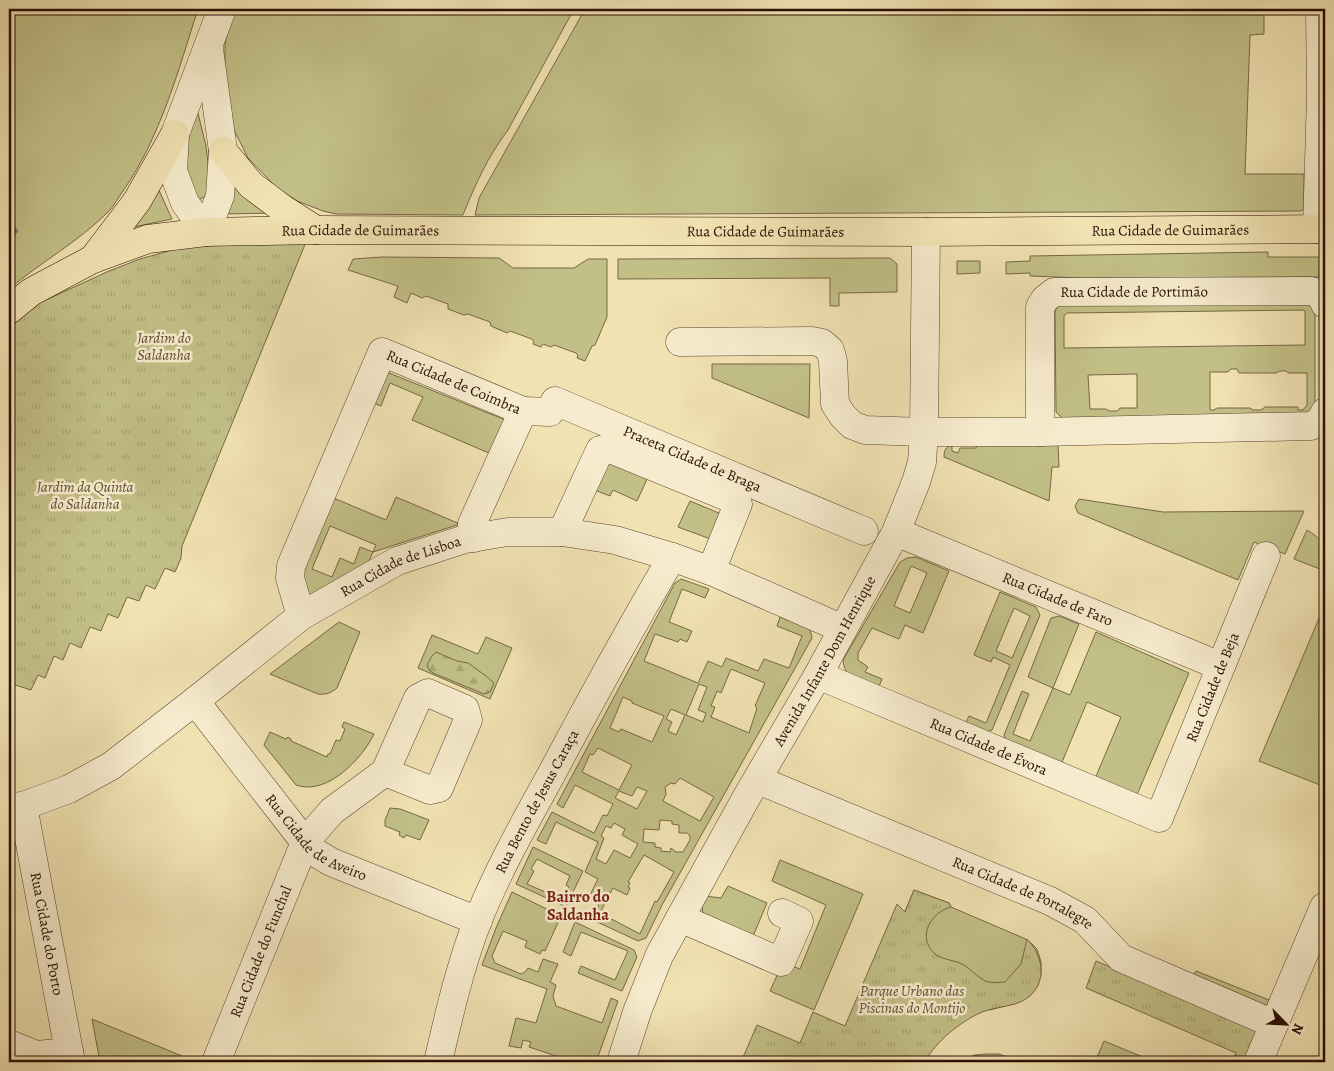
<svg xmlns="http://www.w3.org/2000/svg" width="1334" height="1071" font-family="Alegreya,serif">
<defs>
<pattern id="forest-firs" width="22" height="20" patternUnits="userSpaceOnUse" patternTransform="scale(1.25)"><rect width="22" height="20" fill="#c2c087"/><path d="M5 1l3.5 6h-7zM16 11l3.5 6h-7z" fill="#a7a473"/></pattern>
<pattern id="park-tufts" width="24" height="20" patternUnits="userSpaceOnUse" patternTransform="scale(1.25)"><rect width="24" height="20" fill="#c2c087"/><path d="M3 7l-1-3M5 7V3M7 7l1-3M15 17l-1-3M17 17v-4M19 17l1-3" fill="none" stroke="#a7a473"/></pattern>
</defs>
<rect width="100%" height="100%" fill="#f1e2b2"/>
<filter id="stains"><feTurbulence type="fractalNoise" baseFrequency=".004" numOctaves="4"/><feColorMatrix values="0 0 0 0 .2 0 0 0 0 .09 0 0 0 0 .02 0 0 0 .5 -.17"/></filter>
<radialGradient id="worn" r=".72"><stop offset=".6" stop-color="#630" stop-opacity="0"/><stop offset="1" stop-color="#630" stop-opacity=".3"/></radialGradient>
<g fill="#c2c087" stroke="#766745" fill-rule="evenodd">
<path d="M9,9H198C178,71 161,136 123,191C118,198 114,206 108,212C78,242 41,262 9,289Z"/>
<path d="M234,9H574L508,130C488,156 475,185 463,215L336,214L323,211L297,201L275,186L248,158L234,130L225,94V43Z"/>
<polygon points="585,9 1251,9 1252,13 1264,13 1264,34 1250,35 1245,174 1304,174 1304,209 1301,211 475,215 479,198"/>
<polygon points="195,101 206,146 210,180 206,196 198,200 186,182 186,132"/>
<polygon points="232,180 276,213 223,214"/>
<polygon points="158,188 172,219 129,228"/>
<polygon points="1268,252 1268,257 1325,257 1325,279 1320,277 1082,278 1030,276 1030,273 1006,274 1006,262 1030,261 1030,256"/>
<polygon points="382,257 499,258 513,268 574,268 588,259 607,259 607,317 595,345 592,346 585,361 577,358 578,355 576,353 554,345 551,347 543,344 541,347 533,344 534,342 532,339 510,331 507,333 491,326 490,322 468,314 464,315 448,309 448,304 426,296 422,298 411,293 407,303 394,297 398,286 348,270 353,259"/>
<polygon points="890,258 897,264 897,292 839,293 839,306 830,306 830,278 618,279 618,259"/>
<polygon points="957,261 980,261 980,273 957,274"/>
<path d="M1310,303L1315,311V410L1312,415L1063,419L1056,412L1055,311L1059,305ZM1302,310L1305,311V345L1064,348V316L1067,313ZM1231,369H1237L1239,373H1276L1280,371H1286L1288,373H1307V405L1303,410H1298V407H1265L1261,410H1253L1250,408H1217L1214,410H1210V372H1228ZM1137,374V408H1120L1117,411H1109L1106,409H1090L1088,375Z"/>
<polygon points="712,364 810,364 809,418 712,378"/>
<polygon points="389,373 503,419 506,423 491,454 412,420 423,397 390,383 381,406 371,402 385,375"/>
<path d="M1058,443L1059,467H1052L1049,501L944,457C944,451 945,447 952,445V451L958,453L960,448H976L977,444Z"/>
<polygon points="606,459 648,477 637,501 613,490 610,496 592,489"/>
<path d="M331,497L386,520L396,497L460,524L373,552L369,561L308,596L300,572ZM330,526L376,545L373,552L360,547L354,564L340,558L332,577L312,569Z"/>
<polygon points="1079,499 1163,512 1304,511 1285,554 1254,542 1238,580 1078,513 1075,506"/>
<polygon points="690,501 726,516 716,541 678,527"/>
<path d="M1307,530C1328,543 1325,548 1325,571L1294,559Z"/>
<path d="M916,557L949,571L923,633L905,625L899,639L872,628L858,653V660L868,667L865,672L882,679L878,689C862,682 845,681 843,660L900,562L907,558ZM911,566L927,573L910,613L894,606Z"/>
<path d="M681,579L709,589L705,598L682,589L669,622L692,631L687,642L680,639L678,642L655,634L644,661L698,683L708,661L722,667L726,658L758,671L764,659L789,668L802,636L777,626L780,617L810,629L812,638L662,905L646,938L638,941L593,920L599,905L588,899L598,879L585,872L598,842L556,822L546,844L537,840L552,812L594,833L603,815L607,816L613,804L575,785L563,808L557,804L675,583ZM731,669L765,683L755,706L757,708L749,733L711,717L715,707L711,706L717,691L721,693ZM699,684L707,687L698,710L706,713L703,722L686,715ZM623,697L632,701V703L664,716L652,742L621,729L619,732L610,728ZM671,709L685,715L676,735L668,731L672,722L666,719ZM598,748L632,765L619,790L582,772L590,754L593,755ZM680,778L714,797L700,821L663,801L666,794L665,787L671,783L675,784ZM637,787L647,791L637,809L615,798L619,791L632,796ZM660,820L672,821V824L679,825V833H687L690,836V840L683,852H676L671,848L670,852L661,851V848L655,847V843L643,842L644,829L659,830ZM614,823L625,829L622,835L638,844L630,858L614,850L606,864L596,859L604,838L601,836L606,826L611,828ZM644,855L674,872L657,902L655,901L640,934L600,913L613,888L627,895L630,888L628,887L630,883L628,882Z"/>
<path d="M1000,592L1036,607L1040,615L992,730L983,733L964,726L969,716L986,723L1010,665L993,657L991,662L974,655ZM1014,608L1030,616L1012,658L996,651Z"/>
<polygon points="1325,604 1325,787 1259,761"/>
<polygon points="1059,616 1079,624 1053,688 1070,695 1096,632 1189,673 1136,797 1094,781 1121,717 1087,702 1060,767 1007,744 1004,735 1022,691 1029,694 1013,734 1030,741 1053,688 1028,677 1051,618"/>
<path d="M339,622L360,632L337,688C331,693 326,695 318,694L270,674Z"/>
<polygon points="432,635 478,654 486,637 512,648 490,699 418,668"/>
<path d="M344,722L374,734C362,759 327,796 296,785L264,745L270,732L286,739L288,737L291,739V741L327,757L328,754H330L336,740L340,741L345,729L342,727Z"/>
<polygon points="390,808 400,809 429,820 420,840 406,835 404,838 399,835 400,832 385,826 385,820"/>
<path d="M533,847L583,871L566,907L516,884ZM537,859L570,876L566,885L569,887L563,900L527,884L534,871L531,869Z"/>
<polygon points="780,860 863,894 814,1010 770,991 779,971 787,964 800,969 826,905 772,881"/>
<polygon points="728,886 767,903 751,941 703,913 701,903 705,896 721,898"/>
<polygon points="914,890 949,903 951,907 1028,940 1037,949 1041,962 1041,974 1038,985 1030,996 1016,1003 990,1010 885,959"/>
<polygon points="512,892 561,916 545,951 542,950 540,954 525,947 527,941 503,931 492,956 495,963 521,974 525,972 528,968 538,972 543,959 558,964 550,982 556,985 553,996 556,1006 602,1023 611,998 618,1001 596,1062 574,1062 529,1047 531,1042 523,1040 521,1048 509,1046 516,1018 536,1023 547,989 482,965 496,928"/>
<polygon points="575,922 634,950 637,957 622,991 578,973 581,966 615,980 628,951 581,932 571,956 563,952"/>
<polygon points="1196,971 1269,1000 1271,1002 1269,1010 1192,978"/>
<polygon points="92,1019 182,1056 180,1062 100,1062"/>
<polygon points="1104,1041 1155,1062 1095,1062"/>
</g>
<polygon fill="url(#forest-firs)" stroke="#766745" points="436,652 457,661 468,663 486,676 494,683 490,692 484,694 433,673 429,670 427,665 432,656"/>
<g fill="url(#park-tufts)" stroke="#766745">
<polygon points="238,242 306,242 182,546 181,558 175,572 165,568 155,589 146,585 139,601 127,597 118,618 108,614 101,631 90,627 81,648 70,643 63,660 54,656 45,678 38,675 31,690 9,683 9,326 35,305 109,271 140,259 179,248"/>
<path d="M914,890L949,903L951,907C931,912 916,937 935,954C943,960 955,960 964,965C972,970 981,981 989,982C994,983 1000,982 1005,982L1021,964L1027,939L1028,940C1048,962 1046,994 1015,1004C1004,1007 992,1008 982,1012C960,1022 936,1041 925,1062H741L757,1025L800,1043L813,1012L845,1026L897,904L905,912Z"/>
<polygon points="1096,961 1257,1030 1244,1062 1232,1062 1236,1053 1086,988"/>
<polygon points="986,1054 999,1054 1020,1062 957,1062 975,1055"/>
</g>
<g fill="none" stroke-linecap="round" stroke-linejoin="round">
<polyline stroke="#6f766e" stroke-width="5.5" points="9,223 15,231"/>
<defs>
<g id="minor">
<polyline points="1317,229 1321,95 1320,9"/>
<polyline points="206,232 185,203 173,171 175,134 222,9"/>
<polyline points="206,232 220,196 223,151 209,49"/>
<polyline points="680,342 812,341 822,343 830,350 833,361 835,404 843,416 852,425 865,430 924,432 1040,432 1311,426 1320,421 1325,412"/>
<path id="s1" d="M523,411L550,412L555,401L864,531"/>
<path id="s2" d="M1040,432V307L1045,299L1054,292L1309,291C1318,291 1322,297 1325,304"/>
<polyline points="562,532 600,450 608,448 735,500 738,504 711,571"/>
<path id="s3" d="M896,532L1220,666"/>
<path id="s4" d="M301,616L290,578L291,566L382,352L523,411L472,524L474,538"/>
<path id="s5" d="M818,675L1159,818L1266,556"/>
<polygon points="428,693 465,709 468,720 439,788 430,790 385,772 418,698"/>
<path id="s6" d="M195,701L311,850L331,862L478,921"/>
<path id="s7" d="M758,780L1050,901L1085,920L1121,958L1274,1024"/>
<path id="s8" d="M23,806L71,1062"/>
<path id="s9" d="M9,807L23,806L69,789L111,766L195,701L301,616L397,561L465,539L508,532H562L615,540L672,557L711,571L843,629"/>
<polyline points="680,918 781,962 799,921 782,913"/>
<polyline points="9,1044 36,1055 69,1052"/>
<path id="s10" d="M216,1062L305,842L332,811L385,772"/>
<path id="s11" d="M438,1062C449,1015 460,966 478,920C498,870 525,822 551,775C590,701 630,629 672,557"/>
<path id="s12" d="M621,1062L637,1012L659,956L745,800L818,675L896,532L916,482L922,462L924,432L926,232"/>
<polyline points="1258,1062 1324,907"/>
</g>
<g id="major">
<polyline points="223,151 251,185 283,209 316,230"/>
<polyline points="93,259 137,201 175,134"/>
<path id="s13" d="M9,310L31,292L93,259L148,239L206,232L316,230L926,232L1325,229"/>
</g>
</defs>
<use href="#minor" stroke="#5c432f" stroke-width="29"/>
<use href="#major" stroke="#2b0e03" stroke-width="29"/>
<use href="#minor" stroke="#f6eccd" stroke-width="28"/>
<use href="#major" stroke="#f1e2b2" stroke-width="28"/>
</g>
<g text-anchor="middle" stroke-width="5" stroke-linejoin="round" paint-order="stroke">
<g font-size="15" fill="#2b0e03" stroke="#f6eccd">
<text dy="5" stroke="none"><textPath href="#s13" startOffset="370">Rua Cidade de Guimarães</textPath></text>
<text dy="5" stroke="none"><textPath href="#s13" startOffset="1180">Rua Cidade de Guimarães</textPath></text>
<text dy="5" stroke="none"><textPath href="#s13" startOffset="775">Rua Cidade de Guimarães</textPath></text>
<text dy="5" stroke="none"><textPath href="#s2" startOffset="226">Rua Cidade de Portimão</textPath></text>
<text dy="5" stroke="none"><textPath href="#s4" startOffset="362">Rua Cidade de Coimbra</textPath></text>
<text dy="5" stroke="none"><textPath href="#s1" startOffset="188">Praceta Cidade de Braga</textPath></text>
<text dy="5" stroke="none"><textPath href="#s9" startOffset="465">Rua Cidade de Lisboa</textPath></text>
<text dy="5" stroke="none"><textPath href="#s3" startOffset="175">Rua Cidade de Faro</textPath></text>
<text dy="5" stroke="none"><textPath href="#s12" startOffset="451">Avenida Infante Dom Henrique</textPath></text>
<text dy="5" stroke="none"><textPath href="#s5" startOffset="511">Rua Cidade de Beja</textPath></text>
<text dy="5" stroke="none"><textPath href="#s5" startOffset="185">Rua Cidade de Évora</textPath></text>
<text dy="5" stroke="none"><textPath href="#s11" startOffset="280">Rua Bento de Jesus Caraça</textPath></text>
<text dy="5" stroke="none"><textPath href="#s6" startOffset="185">Rua Cidade de Aveiro</textPath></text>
<text dy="5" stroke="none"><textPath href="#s7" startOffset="288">Rua Cidade de Portalegre</textPath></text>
<text dy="5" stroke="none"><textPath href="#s8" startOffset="130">Rua Cidade do Porto</textPath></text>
<text dy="5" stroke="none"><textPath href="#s10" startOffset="119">Rua Cidade do Funchal</textPath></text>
</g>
<g font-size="15" font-style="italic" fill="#604c31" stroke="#f6eccd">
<text x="164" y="343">Jardim do<tspan x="164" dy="17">Saldanha</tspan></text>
<text x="85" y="492">Jardim da Quinta<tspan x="85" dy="17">do Saldanha</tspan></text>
<text x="912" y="996">Parque Urbano das<tspan x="912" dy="17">Piscinas do Montijo</tspan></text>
</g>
<g font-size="16" font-weight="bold" fill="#7a1f14" stroke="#f6eccd">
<text x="578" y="902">Bairro do<tspan x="578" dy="18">Saldanha</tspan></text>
</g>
</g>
<rect width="1334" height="1071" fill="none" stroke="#f1e2b2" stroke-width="30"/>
<rect x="10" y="10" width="1314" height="1051" fill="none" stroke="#2b0e03" stroke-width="2.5"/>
<rect x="15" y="15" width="1304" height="1041" fill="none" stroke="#2b0e03"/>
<g transform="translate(1286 1024) rotate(114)" stroke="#f6eccd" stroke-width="4" paint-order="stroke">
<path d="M0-4L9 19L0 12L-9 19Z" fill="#2b0e03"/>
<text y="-8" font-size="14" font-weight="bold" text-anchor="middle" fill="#2b0e03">N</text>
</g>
<rect width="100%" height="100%" filter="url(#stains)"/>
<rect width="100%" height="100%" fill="url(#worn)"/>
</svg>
